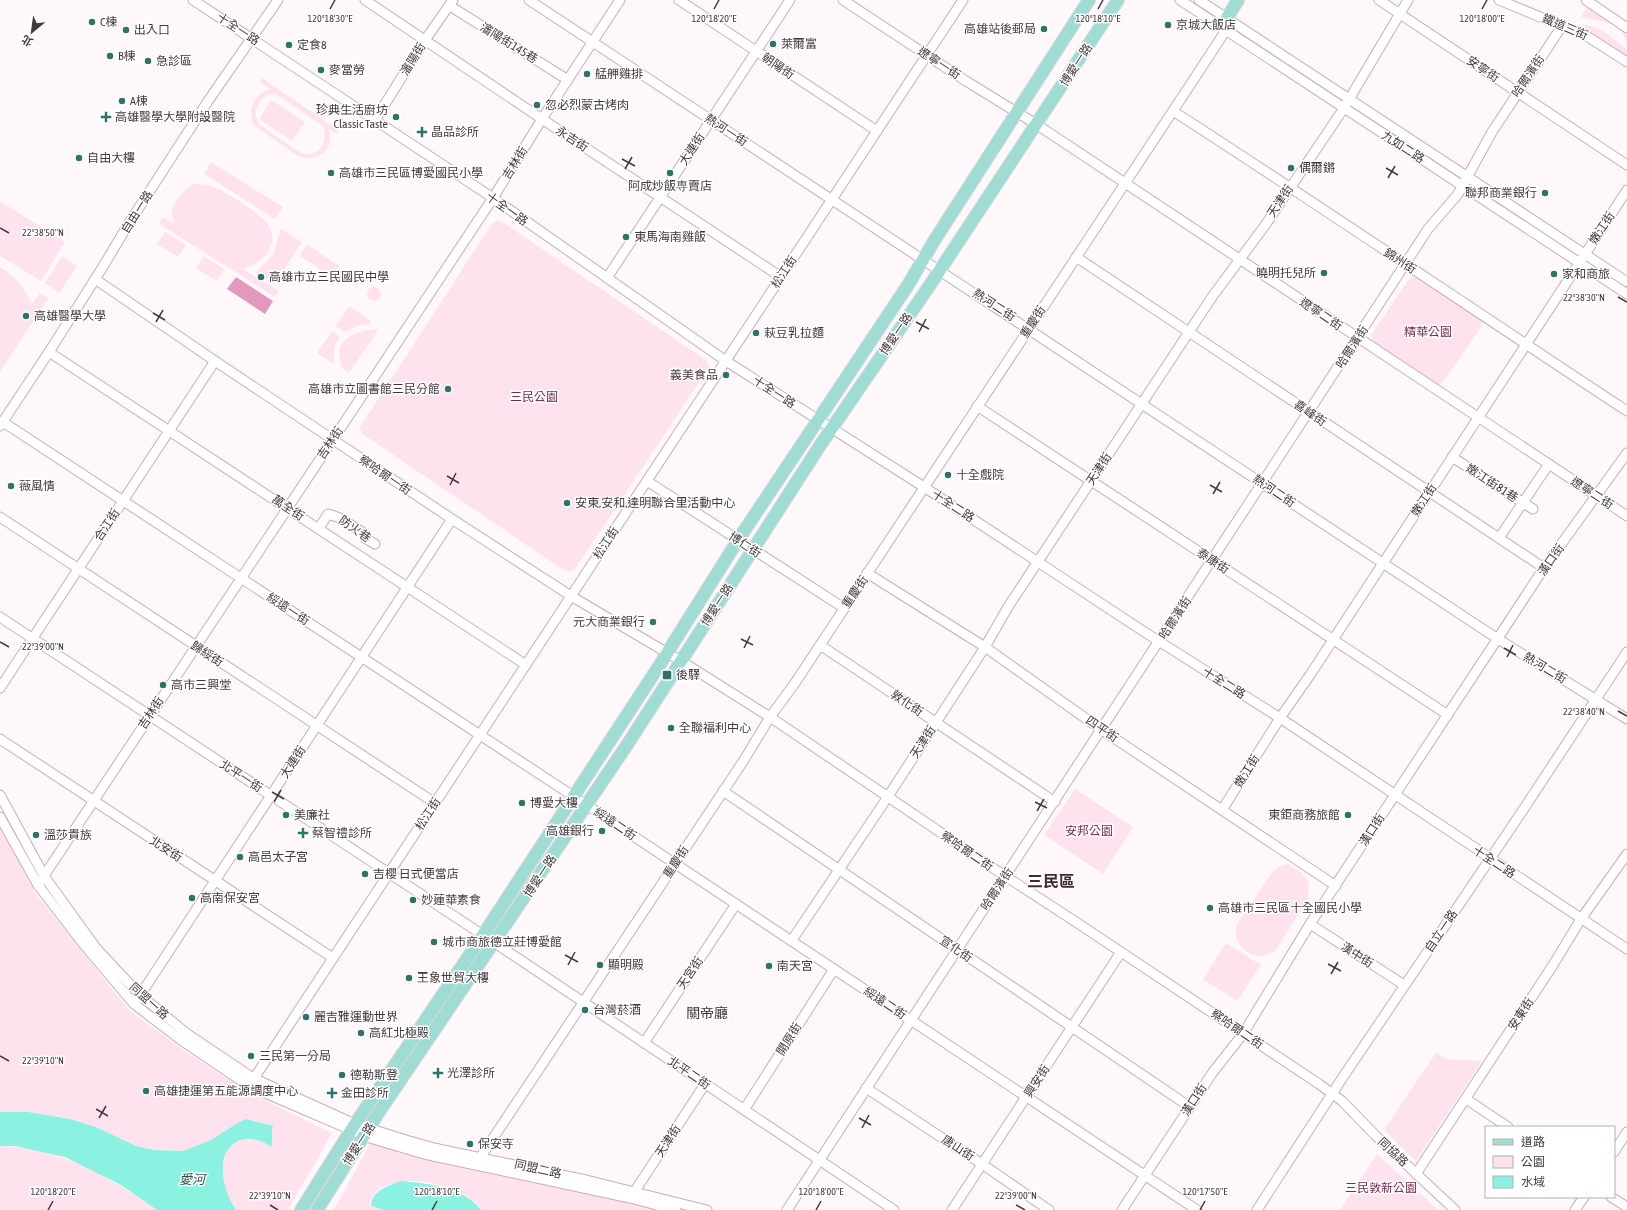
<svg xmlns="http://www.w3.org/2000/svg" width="1627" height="1210" font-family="'Asap Condensed','Noto Sans TC',sans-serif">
<rect width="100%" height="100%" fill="#fff8fb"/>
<g fill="#fee3ef" fill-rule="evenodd">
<path d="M1588,6L1627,32V44C1625,40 1625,36 1622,32C1614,20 1594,21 1581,17Z"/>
<path d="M1585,25C1601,26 1615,40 1627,50V56L1583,27Z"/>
<path d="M262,78L338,130L336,134L329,129C335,151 317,163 298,156L255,126L252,121L251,110L254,100L261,93L270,89L260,82ZM270,94H276L323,126C329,141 319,159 301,153L260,125C251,113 258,100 270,94Z"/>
<polygon points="271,100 305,122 292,141 259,119"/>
<polygon points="211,162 283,207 275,219 204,174"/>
<path d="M195,184C203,184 209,185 216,188C228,193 264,216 269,226C280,246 261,265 243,269L279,291L275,297L159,224L163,217L174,224C174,221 172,217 172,214C172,202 184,189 195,184Z"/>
<polygon points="0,201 65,242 41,281 0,256"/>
<polygon points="495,221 501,221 706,360 709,366 706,372 575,569 570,572 565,571 361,433 360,427 491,225"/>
<polygon points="281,229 302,242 275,284 256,272 273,255"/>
<polygon points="165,232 186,245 178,257 157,244"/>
<polygon points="307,244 339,266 332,277 300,256"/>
<polygon points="62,256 77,266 59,293 45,283"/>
<polygon points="204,256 225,269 217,281 196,268"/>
<path d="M0,267C17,277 24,287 32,304L40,293L48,298L0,372Z"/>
<polygon points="1415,276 1480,318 1482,326 1442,383 1435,385 1374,344 1371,335 1409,279"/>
<circle cx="374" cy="294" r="7"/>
<polygon points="349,306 371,321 369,324 360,325 344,332 336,326"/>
<path d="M379,329L349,373L342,368C341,363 339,357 339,353C341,334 364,330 379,329Z"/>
<path d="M332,331L340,336C333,347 333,353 335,365L317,353Z"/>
<polygon points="1075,789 1133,827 1103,874 1044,835"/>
<path d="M0,824L36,894L130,1011L186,1052L246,1091L332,1133L288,1210H236C233,1206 230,1201 228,1196C220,1180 219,1149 239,1141C249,1137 257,1138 266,1142L272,1139L271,1131L272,1126L254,1120L236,1124L211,1140L183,1151L154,1150L136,1146L96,1127L70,1119L28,1112H0Z"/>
<path d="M1288,864L1301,872L1309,882L1308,900L1275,951C1256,964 1232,949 1236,926L1273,871L1282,865Z"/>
<polygon points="1226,943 1261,965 1237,1001 1203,979"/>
<polygon points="1436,1053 1446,1059 1482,1061 1416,1161 1384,1130"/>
<path d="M371,1142L676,1210H481C478,1204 469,1197 463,1194C453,1189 436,1184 425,1182C407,1179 371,1182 370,1206L382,1210H334Z"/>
<path d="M0,1146C60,1147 109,1177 157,1210H0Z"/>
<polygon points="1377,1154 1438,1210 1340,1210"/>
</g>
<polygon fill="#e399bd" points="236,277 273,301 265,314 227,289"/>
<g fill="#8bf1e0">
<path d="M0,1112H28L70,1119L96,1127L136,1146L154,1150L183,1151L211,1140L236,1124L246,1119L273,1126C270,1133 274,1139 271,1147C252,1131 224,1139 223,1166C222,1182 227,1196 236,1210H157L121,1185L65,1157L15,1146H0Z"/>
<path d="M401,1181C427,1183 464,1187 481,1210H384L371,1206C372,1190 388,1186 401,1181Z"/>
</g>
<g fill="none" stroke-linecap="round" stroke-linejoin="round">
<defs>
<g id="minor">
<polyline points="193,0 493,198 726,361 924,487 1146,633 1280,718 1627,949"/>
<polyline points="365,0 542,119 781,277"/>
<polyline points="529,0 1498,639 1627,719"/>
<polyline points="679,0 877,131"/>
<polyline points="843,0 966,81 1036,124 1627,516"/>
<polyline points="1180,0 1627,294"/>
<polyline points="1199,0 1627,282"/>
<polyline points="1379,0 1627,165"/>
<polyline points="1499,0 1562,26 1582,33 1627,62"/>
<polyline points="1586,0 1627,28"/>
<polyline points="450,6 568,80"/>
<path d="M1173,111C1325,209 1475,311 1627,411"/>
<polyline points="375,120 425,40 453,0"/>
<polyline points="1076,257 1544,568"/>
<polyline points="607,278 790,0"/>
<polyline points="95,279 215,361 452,519 571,596 681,661 770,717 993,868 1079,924 1319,1084 1342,1101 1375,1135 1455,1210"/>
<polyline points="49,352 526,665"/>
<polyline points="977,406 1448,715"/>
<polyline points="3,422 573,796 1197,1210"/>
<polyline points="0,426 49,352 104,265 129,223 208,101 278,0"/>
<polyline points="1452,457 1533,509"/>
<polyline points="647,481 844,608"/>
<polyline points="0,517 435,803"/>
<polyline points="319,528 328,514 340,518 365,534 365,538 375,544"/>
<polyline points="1499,538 1549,464"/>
<polyline points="867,573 985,647 1102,730 1336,886"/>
<polyline points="0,617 495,943 894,1210"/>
<polyline points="820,645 1055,802"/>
<polyline points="0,688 215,361"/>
<polyline points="0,739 333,958"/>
<polyline points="723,791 1190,1107"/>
<polyline points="0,795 44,876 96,948 140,995 186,1033 253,1078 355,1124 406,1140 434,1148 586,1180 707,1210"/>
<polyline points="1222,810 1280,718 1310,675 1627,190"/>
<polyline points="0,817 38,885 81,941 134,1004 181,1040 249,1086 370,1138 424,1154 630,1198 676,1210"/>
<polyline points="38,885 493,198 542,119 620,0"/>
<polyline points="1310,924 1404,985"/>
<polyline points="792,940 887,798 985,647 1008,607 1212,297 1266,224 1344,108 1408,0"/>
<polyline points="137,1000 452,519"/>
<polyline points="644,1043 736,904"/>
<polyline points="249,1086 963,0"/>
<polyline points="866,1088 982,1164 1049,1210"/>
<polyline points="1466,1099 1508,1127"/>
<polyline points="744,1110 834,969"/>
<polyline points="1614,1152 1627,1132"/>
<polyline points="476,1164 744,760 770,717 795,683 1196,76 1226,30 1227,18"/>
<polyline points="1416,1174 1553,965 1581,919 1627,854"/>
<polyline points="631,1197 705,1084"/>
<polyline points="1611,1197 1627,1207"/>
<polyline points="787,1210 1428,229 1458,194 1492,132 1562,26"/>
<polyline points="952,1210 1121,952"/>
<polyline points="1122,1210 1213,1072 1243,1034 1310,924 1544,568 1627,453"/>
<polyline points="1257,1210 1343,1077 1521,813 1627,652"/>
<polyline points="1575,1210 1584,1197"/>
</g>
<g id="major">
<polyline points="1227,18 1238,0"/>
<polyline points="301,1210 355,1124 483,935 659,666 738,540 908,285 934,241 1089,0"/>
<polyline points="317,1210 379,1112 627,745 821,444 932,282 1118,0"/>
</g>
</defs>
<use href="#minor" stroke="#caacba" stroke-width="11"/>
<use href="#major" stroke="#dad7d8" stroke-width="14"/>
<use href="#minor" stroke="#fff" stroke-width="9"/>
<use href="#major" stroke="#9fddd4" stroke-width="12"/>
</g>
<path fill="none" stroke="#44383d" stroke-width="1.5" d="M330,9L335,0M714,9L719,0M1098,9L1103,0M1482,9L1487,0M622,159L635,166M1386,168L1398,175M625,169L632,157M1388,178L1395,166M0,228L9,233M1618,297L1627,302M153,313L165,320M156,322L163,310M916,322L929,329M919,332L926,319M447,476L459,483M450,485L456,473M1210,485L1222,492M1213,494L1220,482M741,639L753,645M0,642L9,647M744,648L750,636M1504,648L1516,655M1507,657L1513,645M1618,711L1627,716M272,792L284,799M274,802L281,790M1035,802L1047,808M1037,811L1044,799M565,955L578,962M1328,964L1341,971M568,965L575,952M1331,974L1338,962M0,1056L9,1061M96,1109L108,1116M99,1118L106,1106M859,1118L871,1125M862,1128L869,1115M270,1205L278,1210M1016,1205L1025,1210M48,1210L53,1201M432,1210L437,1201M816,1210L821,1201M1200,1210L1205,1201"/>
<g fill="#2d7369" stroke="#fff" stroke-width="1.5">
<circle cx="92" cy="22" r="4"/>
<circle cx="1168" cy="25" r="4"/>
<circle cx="1044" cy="29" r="4"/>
<circle cx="126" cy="30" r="4"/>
<circle cx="773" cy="44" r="4"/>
<circle cx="289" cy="45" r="4"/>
<circle cx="110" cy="56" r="4"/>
<circle cx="148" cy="61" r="4"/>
<circle cx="321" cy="70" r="4"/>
<circle cx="587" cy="74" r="4"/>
<circle cx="122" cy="101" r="4"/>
<circle cx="537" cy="105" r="4"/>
<path d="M104 111h4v4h4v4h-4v4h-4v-4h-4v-4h4z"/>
<circle cx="396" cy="117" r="4"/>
<path d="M420 126h4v4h4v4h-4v4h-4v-4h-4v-4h4z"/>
<circle cx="79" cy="158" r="4"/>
<circle cx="1291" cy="168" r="4"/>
<circle cx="331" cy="173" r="4"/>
<circle cx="670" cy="173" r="4"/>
<circle cx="1545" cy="193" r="4"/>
<circle cx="626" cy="237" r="4"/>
<circle cx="1324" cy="273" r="4"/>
<circle cx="1554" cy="274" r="4"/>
<circle cx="261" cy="277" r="4"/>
<circle cx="26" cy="316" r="4"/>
<circle cx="756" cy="333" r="4"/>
<circle cx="726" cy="375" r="4"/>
<circle cx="448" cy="389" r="4"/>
<circle cx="948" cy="475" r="4"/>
<circle cx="11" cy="486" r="4"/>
<circle cx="567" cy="503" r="4"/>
<circle cx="653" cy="622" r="4"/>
<rect x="662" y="670" width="10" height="10" rx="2"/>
<circle cx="163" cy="685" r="4"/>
<circle cx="671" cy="728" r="4"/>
<circle cx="522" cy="803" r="4"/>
<circle cx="286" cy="815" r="4"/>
<circle cx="1348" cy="815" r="4"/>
<circle cx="602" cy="831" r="4"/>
<path d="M301 827h4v4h4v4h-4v4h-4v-4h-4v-4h4z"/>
<circle cx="36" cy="835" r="4"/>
<circle cx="240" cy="857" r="4"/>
<circle cx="365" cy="874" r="4"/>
<circle cx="192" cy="898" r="4"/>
<circle cx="413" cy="900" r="4"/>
<circle cx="1210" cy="908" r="4"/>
<circle cx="434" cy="942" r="4"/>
<circle cx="600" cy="965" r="4"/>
<circle cx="769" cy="966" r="4"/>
<circle cx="409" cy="978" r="4"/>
<circle cx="585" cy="1010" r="4"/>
<circle cx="306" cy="1017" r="4"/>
<circle cx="361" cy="1033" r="4"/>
<circle cx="251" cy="1056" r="4"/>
<path d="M436 1067h4v4h4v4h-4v4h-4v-4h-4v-4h4z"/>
<circle cx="342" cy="1075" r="4"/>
<circle cx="146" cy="1091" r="4"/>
<path d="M330 1087h4v4h4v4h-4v4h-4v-4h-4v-4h4z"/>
<circle cx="470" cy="1144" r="4"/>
</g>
<g text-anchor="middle" stroke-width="3" stroke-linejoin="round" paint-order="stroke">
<g font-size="12" fill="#44383d" stroke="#fff" text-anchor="start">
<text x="100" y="26">C棟</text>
<text x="1176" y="29">京城大飯店</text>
<text x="1036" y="33" text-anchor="end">高雄站後郵局</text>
<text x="134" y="34">出入口</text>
<text x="781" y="48">萊爾富</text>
<text x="297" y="49">定食8</text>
<text x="118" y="60">B棟</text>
<text x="156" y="65">急診區</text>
<text x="329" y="74">麥當勞</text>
<text x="595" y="78">艋舺雞排</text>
<text x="130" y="105">A棟</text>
<text x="545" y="109">忽必烈蒙古烤肉</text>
<text x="388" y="114" text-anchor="end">珍典生活廚坊<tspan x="388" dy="14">Classic Taste</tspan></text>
<text x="115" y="121">高雄醫學大學附設醫院</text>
<text x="431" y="136">晶品診所</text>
<text x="87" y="162">自由大樓</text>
<text x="1299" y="172">偶爾鏘</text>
<text x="339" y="177">高雄市三民區博愛國民小學</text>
<text x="670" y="190" text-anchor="middle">阿成炒飯専賣店</text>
<text x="1537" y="197" text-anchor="end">聯邦商業銀行</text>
<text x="634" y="241">東馬海南雞飯</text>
<text x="1316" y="277" text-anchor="end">曉明托兒所</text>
<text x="1562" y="278">家和商旅</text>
<text x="269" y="281">高雄市立三民國民中學</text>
<text x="34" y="320">高雄醫學大學</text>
<text x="764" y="337">萩豆乳拉麵</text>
<text x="718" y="379" text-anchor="end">義美食品</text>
<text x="440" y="393" text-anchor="end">高雄市立圖書館三民分館</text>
<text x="956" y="479">十全戲院</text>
<text x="19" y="490">薇風情</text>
<text x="575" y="507">安東,安和,達明聯合里活動中心</text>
<text x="645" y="626" text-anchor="end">元大商業銀行</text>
<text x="676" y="679">後驛</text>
<text x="171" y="689">高市三興堂</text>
<text x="679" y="732">全聯福利中心</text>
<text x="530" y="807">博愛大樓</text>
<text x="294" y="819">美廉社</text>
<text x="1340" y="819" text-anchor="end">東鉅商務旅館</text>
<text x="594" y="835" text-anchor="end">高雄銀行</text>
<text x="312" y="837">蔡智禮診所</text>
<text x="44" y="839">溫莎貴族</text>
<text x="248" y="861">高邑太子宮</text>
<text x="373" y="878">吉櫻 日式便當店</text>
<text x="200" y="902">高南保安宮</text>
<text x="421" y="904">妙蓮華素食</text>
<text x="1218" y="912">高雄市三民區十全國民小學</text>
<text x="442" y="946">城市商旅德立莊博愛館</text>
<text x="608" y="969">顯明殿</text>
<text x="777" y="970">南天宮</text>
<text x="417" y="982">王象世貿大樓</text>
<text x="593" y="1014">台灣菸酒</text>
<text x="314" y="1021">麗吉雅運動世界</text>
<text x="369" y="1037">高紅北極殿</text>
<text x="259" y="1060">三民第一分局</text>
<text x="447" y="1077">光澤診所</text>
<text x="350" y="1079">德勒斯登</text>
<text x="154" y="1095">高雄捷運第五能源調度中心</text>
<text x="341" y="1097">金田診所</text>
<text x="478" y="1148">保安寺</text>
</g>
<g font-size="12" fill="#44383d" stroke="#fff">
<text transform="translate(1565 27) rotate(23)" y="4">鐵道三街</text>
<text transform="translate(238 29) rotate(33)" y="4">十全一路</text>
<text transform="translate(509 43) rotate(32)" y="4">瀋陽街145巷</text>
<text transform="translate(413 59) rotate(-58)" y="4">瀋陽街</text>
<text transform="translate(939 63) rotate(33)" y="4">遼寧一街</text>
<text transform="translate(1076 65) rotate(-57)" y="4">博愛一路</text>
<text transform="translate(778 66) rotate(34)" y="4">朝陽街</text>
<text transform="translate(1483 69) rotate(34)" y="4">安寧街</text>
<text transform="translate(1528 76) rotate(-56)" y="4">哈爾濱街</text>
<text transform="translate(726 130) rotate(33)" y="4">熱河一街</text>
<text transform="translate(572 139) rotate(33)" y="4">永吉街</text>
<text transform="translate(1403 147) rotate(33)" y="4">九如二路</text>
<text transform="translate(692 149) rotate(-57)" y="4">大連街</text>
<text transform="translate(515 163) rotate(-58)" y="4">吉林街</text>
<text transform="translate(1280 201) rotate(-56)" y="4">天津街</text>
<text transform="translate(507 209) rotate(35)" y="4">十全一路</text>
<text transform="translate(137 212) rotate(-58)" y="4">自由一路</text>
<text transform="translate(1602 228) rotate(-57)" y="4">嫩江街</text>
<text transform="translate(1400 261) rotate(33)" y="4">錦州街</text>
<text transform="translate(784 272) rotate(-57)" y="4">松江街</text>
<text transform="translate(994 305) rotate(33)" y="4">熱河二街</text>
<text transform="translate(1321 314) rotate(34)" y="4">遼寧二街</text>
<text transform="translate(1033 322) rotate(-57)" y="4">重慶街</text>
<text transform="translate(896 334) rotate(-56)" y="4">博愛一路</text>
<text transform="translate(1352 347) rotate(-57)" y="4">哈爾濱街</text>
<text transform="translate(774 392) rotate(33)" y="4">十全一路</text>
<text transform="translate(1310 413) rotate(34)" y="4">喜峰街</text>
<text transform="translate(330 443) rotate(-56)" y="4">吉林街</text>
<text transform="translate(1099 469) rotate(-57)" y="4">天津街</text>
<text transform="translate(385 475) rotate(34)" y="4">察哈爾一街</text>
<text transform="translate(1492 483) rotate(33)" y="4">嫩江街81巷</text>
<text transform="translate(1274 491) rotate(34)" y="4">熱河二街</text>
<text transform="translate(1592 493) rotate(33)" y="4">遼寧二街</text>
<text transform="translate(1424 500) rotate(-57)" y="4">嫩江街</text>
<text transform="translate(953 506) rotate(33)" y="4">十全二路</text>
<text transform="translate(288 508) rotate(33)" y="4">萬全街</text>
<text transform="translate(107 525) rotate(-57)" y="4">合江街</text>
<text transform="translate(355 529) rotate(35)" y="4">防火巷</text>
<text transform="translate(606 543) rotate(-57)" y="4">松江街</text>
<text transform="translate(745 545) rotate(33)" y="4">博仁街</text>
<text transform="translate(1551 560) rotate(-55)" y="4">漢口街</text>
<text transform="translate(1213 561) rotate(33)" y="4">泰康街</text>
<text transform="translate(855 592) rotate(-56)" y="4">重慶街</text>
<text transform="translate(717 605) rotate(-57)" y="4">博愛一路</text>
<text transform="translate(288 609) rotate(33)" y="4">綏遠一街</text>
<text transform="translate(1175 618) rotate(-57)" y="4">哈爾濱街</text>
<text transform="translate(207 654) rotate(33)" y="4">歸綏街</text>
<text transform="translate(1545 668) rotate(31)" y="4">熱河二街</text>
<text transform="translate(1224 683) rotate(32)" y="4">十全二路</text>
<text transform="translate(907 703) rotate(34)" y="4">敦化街</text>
<text transform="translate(151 713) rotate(-57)" y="4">吉林街</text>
<text transform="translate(1102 729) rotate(34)" y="4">四平街</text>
<text transform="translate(923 742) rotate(-57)" y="4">天津街</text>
<text transform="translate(293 762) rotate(-57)" y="4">大連街</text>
<text transform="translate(1247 771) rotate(-58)" y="4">嫩江街</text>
<text transform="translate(241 776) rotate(33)" y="4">北平一街</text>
<text transform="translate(428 814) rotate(-57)" y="4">松江街</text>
<text transform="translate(615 824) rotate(34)" y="4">綏遠二街</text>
<text transform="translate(1372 830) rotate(-57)" y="4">漢口街</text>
<text transform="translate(166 849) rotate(33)" y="4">北安街</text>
<text transform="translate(967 851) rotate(34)" y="4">察哈爾二街</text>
<text transform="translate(676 862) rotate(-57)" y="4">重慶街</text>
<text transform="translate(1494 862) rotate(33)" y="4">十全二路</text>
<text transform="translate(540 876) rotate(-56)" y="4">博愛一路</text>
<text transform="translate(997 889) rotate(-56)" y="4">哈爾濱街</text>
<text transform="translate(1441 931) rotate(-56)" y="4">自立一路</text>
<text transform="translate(956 949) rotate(34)" y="4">宣化街</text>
<text transform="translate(1357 955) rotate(33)" y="4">漢中街</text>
<text transform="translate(690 973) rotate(-56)" y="4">天宮街</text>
<text transform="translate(149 1001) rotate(42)" y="4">同盟一路</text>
<text transform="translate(885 1003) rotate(34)" y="4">綏遠二街</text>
<text transform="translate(1521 1014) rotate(-57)" y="4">安東街</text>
<text transform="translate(1237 1029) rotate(34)" y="4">察哈爾二街</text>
<text transform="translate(789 1039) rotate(-58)" y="4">開原街</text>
<text transform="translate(689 1073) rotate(34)" y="4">北平二街</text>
<text transform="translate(1037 1081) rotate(-57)" y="4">興安街</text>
<text transform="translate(1194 1100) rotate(-57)" y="4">漢口街</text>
<text transform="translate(668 1141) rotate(-57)" y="4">天津街</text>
<text transform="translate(359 1144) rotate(-57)" y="4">博愛一路</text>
<text transform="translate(958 1148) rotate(33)" y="4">唐山街</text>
<text transform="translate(1393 1152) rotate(43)" y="4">同協路</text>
<text transform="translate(538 1169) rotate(13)" y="4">同盟二路</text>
</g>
<g font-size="12" fill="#7c2757" stroke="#fff">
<text x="1428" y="336">精華公園</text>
<text x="534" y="401">三民公園</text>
<text x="1089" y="835">安邦公園</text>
<text x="1381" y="1192">三民敦新公園</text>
</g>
<g font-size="13" font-style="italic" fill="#28554e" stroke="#fff">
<text x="192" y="1184">愛河</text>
</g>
<g font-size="14" fill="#422a35" stroke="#fff">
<text x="707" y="1018">關帝廳</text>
</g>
<g font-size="16" font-weight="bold" fill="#422a35" stroke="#fff">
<text x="1051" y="887">三民區</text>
</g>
</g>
<g font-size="10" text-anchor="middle" fill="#44383d" stroke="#fff" stroke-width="3" stroke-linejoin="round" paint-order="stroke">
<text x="330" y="22">120°18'30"E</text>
<text x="714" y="22">120°18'20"E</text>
<text x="1098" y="22">120°18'10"E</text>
<text x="1482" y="22">120°18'00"E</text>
<text x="43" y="236">22°38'50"N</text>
<text x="1584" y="301">22°38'30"N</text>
<text x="43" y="650">22°39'00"N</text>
<text x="1584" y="715">22°38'40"N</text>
<text x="43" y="1064">22°39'10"N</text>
<text x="53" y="1195">120°18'20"E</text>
<text x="437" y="1195">120°18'10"E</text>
<text x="821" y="1195">120°18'00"E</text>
<text x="1205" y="1195">120°17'50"E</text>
<text x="270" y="1199">22°39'10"N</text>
<text x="1016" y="1199">22°39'00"N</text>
</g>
<rect x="1485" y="1126" width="130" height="72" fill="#ffffff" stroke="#b4afb1"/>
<rect x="1493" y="1139" width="20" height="6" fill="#9fddd4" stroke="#b4afb1"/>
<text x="1521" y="1146" font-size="12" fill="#44383d">道路</text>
<rect x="1493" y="1156" width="20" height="12" fill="#fee3ef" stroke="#b4afb1"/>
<text x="1521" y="1166" font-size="12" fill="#44383d">公園</text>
<rect x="1493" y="1176" width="20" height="12" fill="#8bf1e0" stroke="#b4afb1"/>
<text x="1521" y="1186" font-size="12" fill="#44383d">水域</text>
<g transform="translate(32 32) rotate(209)" stroke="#ffffff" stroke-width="3" paint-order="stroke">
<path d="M0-3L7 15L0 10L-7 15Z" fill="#44383d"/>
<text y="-6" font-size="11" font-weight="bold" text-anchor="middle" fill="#44383d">北</text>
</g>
</svg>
